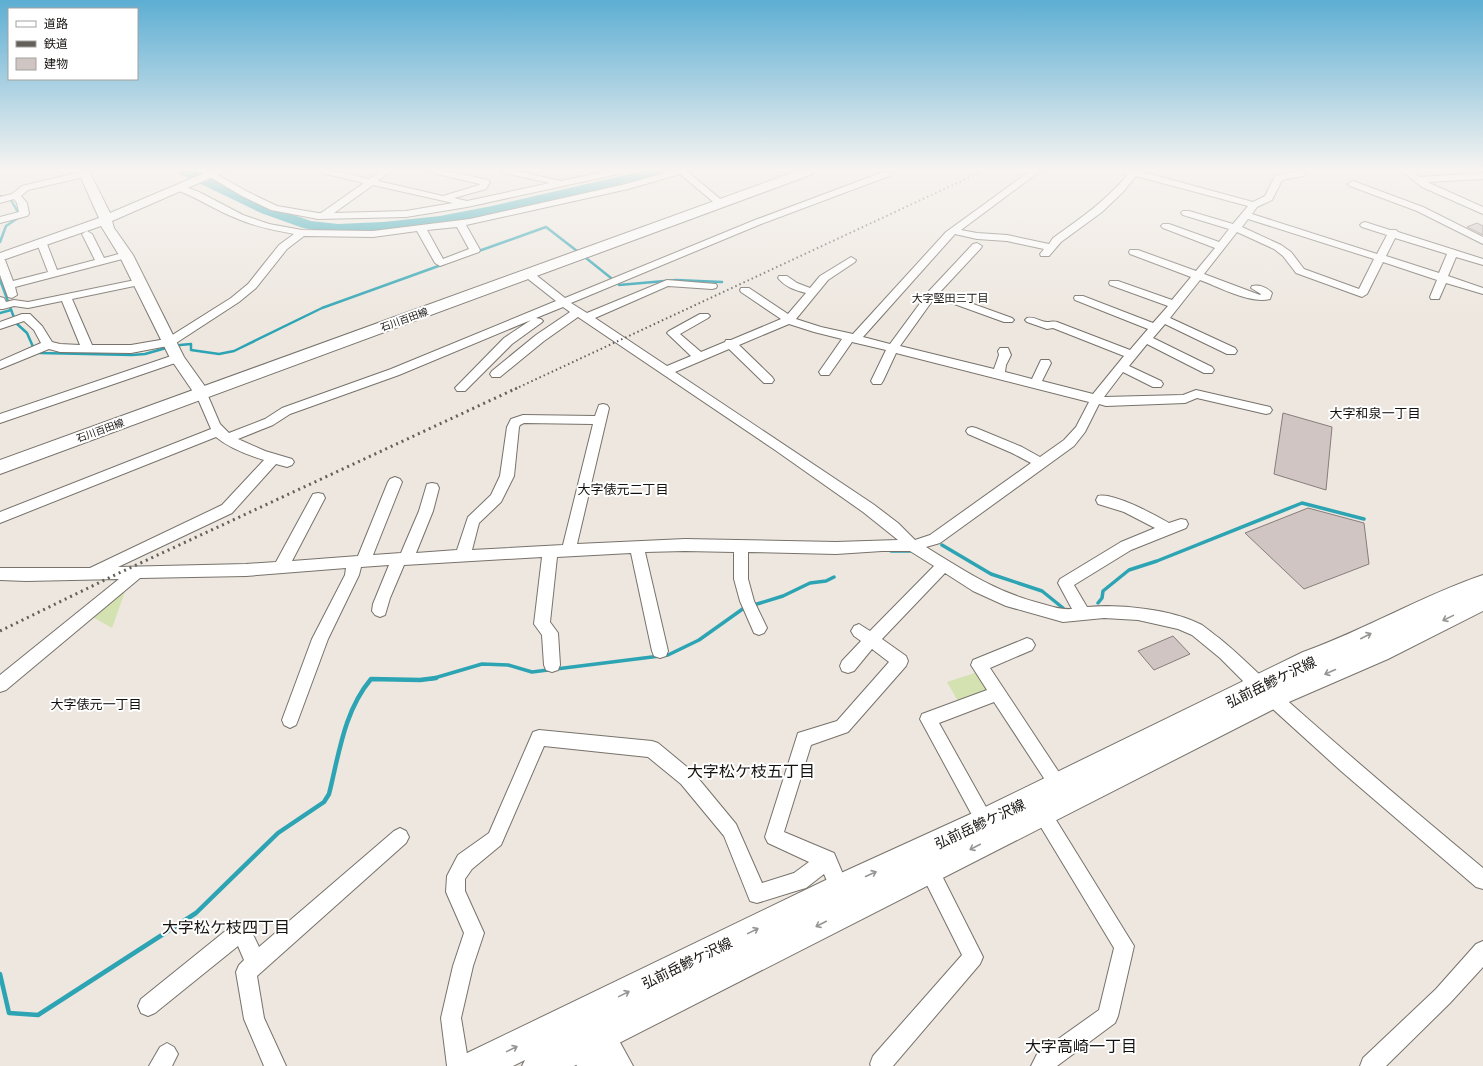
<svg xmlns="http://www.w3.org/2000/svg" width="1483" height="1066" font-family="Mulish,'Noto Sans JP',sans-serif">
<rect width="100%" height="100%" fill="#ede7df"/>
<g fill="#d4e1b1">
<polygon points="127,586 112,628 91,616"/>
<polygon points="978,672 989,690 958,701 947,682"/>
</g>
<g fill="none" stroke-linecap="round" stroke-linejoin="round">
<g stroke="#2ca4b3" stroke-width="2.5">
<polyline points="0,196 11,200 19,214 18,218 6,226 0,242"/>
<polyline points="476,252 546,227 577,251"/>
<polyline points="586,258 611,278"/>
<polyline points="0,280 16,323 27,333 34,349 40,353 132,355 145,354 166,348"/>
<polyline points="619,285 676,280 722,282"/>
<polyline points="0,313 11,310"/>
<polyline points="180,345 191,344 191,350 219,354 234,351 322,308 444,264"/>
</g>
<g stroke="#2ca4b3" stroke-width="3.5">
<polyline points="942,545 991,574 1042,591 1063,608"/>
<polyline points="891,551 910,551"/>
<polyline points="1098,603 1102,598 1103,591 1129,570 1157,561 1302,503 1364,519"/>
<polyline points="371,679 380,679"/>
<polyline points="431,679 482,664 508,665 532,672 668,655 699,640 744,608 783,596 810,583 826,581 834,577"/>
</g>
<path stroke="#2ca4b3" stroke-width="4.5" d="M0,974L9,1013L38,1015L196,913L278,833L324,802L329,794C339,754 344,711 371,679L420,680L436,678"/>
<polygon fill="#2ca4b3" fill-rule="evenodd" points="178,171 195,171 271,207 311,221 338,224 383,222 440,216 492,206 643,171 664,171 662,174 492,216 440,226 383,232 338,234 303,228 261,213 180,174"/>
</g>
<g fill="#d0c5c3" stroke="#877d7b">
<polygon points="1477,223 1483,226 1483,235 1467,227"/>
<polygon points="1283,413 1332,427 1326,490 1274,474"/>
<polygon points="1308,508 1364,523 1369,564 1304,589 1245,533"/>
<polygon points="1173,636 1190,654 1154,670 1138,651"/>
</g>
<g fill="none" stroke-linecap="round" stroke-linejoin="round">
<defs>
<g id="minor">
<polygon points="85,171 88,172 90,174 88,176 28,190 21,196 27,203 29,214 27,216 0,223 0,217 19,212 17,203 14,199 0,203 0,197 12,194 22,186"/>
<path d="M200,171H211L248,192L277,206L318,213H321L364,183L322,173L321,171H335L369,179L381,171H390L378,181L443,196L479,185L480,184L433,173L432,171H446L488,180L490,182L486,189L454,198L467,201L550,183L503,173L502,171H517L561,181L608,171H623L618,174L467,207L406,217L318,219L271,210L242,196ZM373,185L453,203L406,211L334,213Z"/>
<path d="M671,171H687L725,203L723,205H717L680,174L628,189L466,225L480,250L479,252L440,266L435,263L417,231L373,237L304,236L287,249L256,288L239,302L173,345L131,353L60,352L49,349L0,369V361L41,343L34,330L24,321L0,329V322L22,314H30L42,326L52,342L60,344L80,345L62,301L28,308L14,306L3,309H0V297L4,298L6,302L14,300L28,302L140,279L144,280L145,282L144,284L72,299L92,345H131L166,339L231,298L248,284L279,245L294,234C275,230 256,227 238,219C217,211 198,198 177,190L175,188L177,186H183L199,192L243,215L269,224L302,230L373,231L470,219L626,184ZM457,227L469,249L443,259L427,230Z"/>
<path d="M886,171L891,174L889,176L761,224L571,303L587,313L667,280L716,284L717,286L716,288L712,289L668,286L595,318L667,366L691,356L669,335L667,333L669,331L700,314H708L710,316L708,318L680,334L701,352L725,342L726,340H731L781,319L741,292L740,290L741,288H749L788,314L806,293C795,290 785,287 778,278L779,276H787L797,283L810,288L820,276L851,257L856,260L855,262L828,280L796,319L821,327L853,334L946,232L1030,171H1040L961,230L977,233L1007,235L1049,244L1053,238C1081,218 1106,201 1128,174L1124,173L1123,171H1139L1253,202L1265,196L1275,176L1299,171H1308L1303,176L1282,180L1272,200L1257,207L1252,214L1377,254L1387,235L1362,227L1360,225L1362,223L1365,222L1390,230H1396L1398,232L1483,259V265L1456,257L1448,276L1483,288V294L1446,283L1439,299H1431L1430,297L1437,280L1383,262L1367,294L1362,297L1296,273L1283,256L1274,249L1237,232L1204,274L1260,295L1261,294L1251,288L1252,286C1259,284 1268,288 1272,293L1270,299C1250,304 1219,287 1200,280L1170,318L1235,348L1237,351L1235,354H1227L1165,324L1153,338L1212,367L1214,370L1212,373H1204L1147,344L1129,366L1161,381L1163,384L1161,387H1153L1123,372L1104,397L1183,395L1196,390L1270,407L1272,410L1270,413L1266,414L1197,398L1185,403L1106,406L1099,404L1085,432L1074,446L940,543L926,547C965,571 994,591 1039,603C1050,606 1060,610 1072,609L1058,583L1060,579L1121,542L1155,528L1124,512L1098,504L1096,500L1098,496C1113,492 1155,515 1169,523L1181,519L1186,520L1188,524L1186,528L1131,550L1074,585L1087,607C1120,604 1172,609 1202,625C1208,629 1213,634 1219,638C1244,658 1266,682 1290,703C1353,759 1418,814 1483,868V889L1476,887L1341,771L1254,692L1220,658L1192,635L1178,629L1138,620L1104,618L1063,622L1006,606L973,591L945,573L882,639L906,656L908,661L906,666L848,732L811,745L784,832L834,853L851,893L849,900L842,902L835,900L824,874L806,888L799,890L757,903L750,901L724,836L681,784L648,757L544,746L501,845L472,869L465,879V891L484,933L473,966L461,1018L469,1066H447L441,1018L453,966L464,933L446,892L447,876L458,855L489,833L533,732L539,730L652,741L658,743L693,772L736,824L762,883L794,873L809,862L768,843L765,837L798,733L837,721L889,662L872,649L854,671L848,673L842,671L840,666L842,661L861,641L854,636L851,631L854,626L859,624L870,631L934,566L910,551H882L836,554L748,552V579L754,601L767,628L764,633L759,635L754,633L740,601L734,579V552L685,551L645,552L668,651L666,656L660,658L654,656L652,651L631,553L557,557L550,622L558,633L560,665L558,670L552,672L546,670L544,665L542,635L534,624L542,557L404,565L390,598L385,615L380,617L375,615L372,611L373,604L389,565L361,567L359,575L328,639L298,720L296,725L290,728L284,725L282,720L312,639L345,575L346,568L246,576L140,578L6,690L0,692V675L119,579L26,581L0,580V568H90L222,505L264,460C248,455 229,448 216,437L0,523V512L211,429L195,392L197,389H205L220,424L229,433L265,419L282,408L391,369L556,301L523,275L522,273L523,271H531L565,298L755,220ZM1136,176L1248,206L1233,224L1189,211H1183L1181,213L1183,215L1229,229L1219,242L1169,224H1163L1161,226L1163,228L1215,248L1196,271L1138,250H1130L1129,252L1130,254L1191,277L1172,300L1118,281H1110L1109,283L1110,285L1168,306L1153,323L1083,296H1075L1074,298L1075,300L1148,329L1130,350L1057,322C1053,321 1051,322 1047,322C1040,322 1035,316 1027,318L1025,320L1027,322L1047,329L1053,328L1124,356L1093,394L1042,381L1051,363L1049,360H1041L1032,379L1005,372L1006,365L1011,355L1008,348H1000L998,351L999,355L994,369L900,346L935,297L1004,322H1012L1014,320L1012,318L940,292L981,248L982,246L977,243L973,244L929,291L890,344L863,337L955,234L977,239L1007,241L1044,249L1040,254L1041,256H1049L1061,242L1102,212L1123,192ZM1248,219L1374,259L1359,289L1304,269L1291,252L1281,245L1242,227ZM1395,238L1447,254L1439,273L1386,256ZM563,307L570,312L536,335L492,371L490,374L492,377H500L544,341L578,317L775,450L863,512L898,540L836,542L685,539L577,544L609,408L607,405L603,404L599,405L595,416L523,415L511,419L507,427L500,476L491,495L468,517L457,550L416,553L433,511L439,488L437,484L432,483L427,484L419,511L401,553L373,555L402,482L400,479L395,477L390,479L388,482L358,556L292,561L325,498L323,494L318,493L313,494L276,562L246,564L118,567L232,513L276,464L287,467L292,465L294,462L292,459L265,451L238,439L273,425L290,414L399,375L531,320L504,338L455,388L457,391H465L512,344L541,323L543,321L541,319L536,318ZM789,324L814,332L842,339L819,372L821,375H829L852,342L886,350L871,381L873,384H881L883,381L896,353L1089,402L1076,427L1064,440L1040,457L1022,447L976,428L972,427L968,428L966,431L968,434L1012,453L1031,463L930,535L915,540L898,523L873,504L675,372L729,349L764,383H772L774,380L772,377L739,345ZM524,423L593,424L563,545L472,550L479,523L501,502L514,476L519,427L520,425Z"/>
<polygon points="1402,171 1411,171 1420,177 1483,173 1483,179 1427,182 1483,207 1483,214 1422,187"/>
<polygon points="1353,181 1423,207 1483,237 1483,244 1417,211 1350,186 1348,184"/>
<polygon points="87,231 92,234 104,258 126,252 131,255 130,257 15,287 17,295 12,298 8,297 0,275 0,257 5,260 13,281 48,272 38,246 39,244 47,244 57,270 95,260 82,234"/>
<polygon points="177,354 181,355 183,358 181,361 0,423 0,414"/>
<polygon points="1027,638 1032,640 1035,645 1032,650 990,668 1068,786 1065,792 1059,794 1053,792 994,702 939,723 991,816 994,822 991,828 985,831 979,828 920,719 922,714 987,690 971,665 973,660"/>
<polygon points="1042,804 1048,807 1134,946 1118,1016 1115,1023 1057,1066 1031,1066 1037,1054 1099,1010 1114,948 1036,819 1033,813 1036,807"/>
<polygon points="400,828 406,831 409,837 406,843 257,976 264,1018 286,1066 264,1066 244,1019 236,972 239,965 244,960 238,946 155,1013 148,1016 141,1013 138,1006 141,999 234,924 241,921 248,924 259,947 394,831"/>
<polygon points="926,856 933,858 983,957 980,964 893,1066 871,1066 870,1064 873,1056 962,955 917,865 919,858"/>
<polygon points="1483,941 1483,967 1450,1003 1386,1066 1360,1066 1363,1058 1436,989 1476,944"/>
<polygon points="167,1043 174,1047 178,1054 172,1066 149,1066 160,1047"/>
</g>
<g id="tertiary">
<polygon points="78,171 89,171 110,213 209,171 224,171 222,173 112,221 114,228 133,255 184,357 209,392 206,396 201,397 196,396 170,358 119,255 101,226 0,261 0,253 99,218"/>
<polygon points="597,1013 606,1017 633,1066 577,1066 562,1037 565,1027 575,1024 584,1027 588,1017"/>
</g>
<polygon id="secondary" points="797,171 814,171 813,174 0,474 0,460"/>
<path id="primary" d="M1483,575V611L1388,659L1282,705L574,1066H522L525,1060L513,1066H460L465,1054L830,878L975,812L1303,652C1365,630 1421,596 1483,575Z"/>
</defs>
<use href="#minor" stroke="#77726b" stroke-width="2"/>
<use href="#tertiary" stroke="#77726b" stroke-width="2"/>
<use href="#secondary" stroke="#77726b" stroke-width="2"/>
<use href="#primary" stroke="#77726b" stroke-width="2"/>
<use href="#minor" fill="#fff" fill-rule="evenodd"/>
<use href="#tertiary" fill="#fff" fill-rule="evenodd"/>
<use href="#secondary" fill="#fff" fill-rule="evenodd"/>
<use href="#primary" fill="#fff" fill-rule="evenodd"/>
<polyline stroke="#63605b" stroke-width="2" stroke-dasharray="1.5 3" stroke-linecap="butt" points="515,389 983,171"/>
<polyline stroke="#63605b" stroke-width="3" stroke-dasharray="2 4" stroke-linecap="butt" points="0,631 119,573 517,388"/>
</g>
<defs><path id="oneway-shaft" d="M-6 0H5M1.5-3L5.5 0L1.5 3" fill="none" stroke-width="1.6" stroke-linecap="round" stroke-linejoin="round"/></defs>
<g stroke="#969593">
<use href="#oneway-shaft" transform="translate(1448 618) rotate(154)"/>
<use href="#oneway-shaft" transform="translate(1366 636) rotate(-27)"/>
<use href="#oneway-shaft" transform="translate(1330 672) rotate(156)"/>
<use href="#oneway-shaft" transform="translate(975 847) rotate(153)"/>
<use href="#oneway-shaft" transform="translate(871 874) rotate(-24)"/>
<use href="#oneway-shaft" transform="translate(821 924) rotate(153)"/>
<use href="#oneway-shaft" transform="translate(753 931) rotate(-26)"/>
<use href="#oneway-shaft" transform="translate(624 994) rotate(-26)"/>
<use href="#oneway-shaft" transform="translate(512 1049) rotate(-26)"/>
</g>
<linearGradient id="sky" x2="0" y2="1"><stop stop-color="#5daed3"/><stop offset="0.53" stop-color="#f7f4f1"/><stop offset="1" stop-color="#f7f4f1" stop-opacity="0"/></linearGradient>
<rect width="1483" height="320" fill="url(#sky)"/>
<g text-anchor="middle" stroke-width="4" stroke-linejoin="round" paint-order="stroke">
<g font-size="10" fill="#151310" stroke="#fff">
<text transform="translate(404 319) rotate(-20)" y="4">石川百田線</text>
<text transform="translate(100 430) rotate(-20)" y="4">石川百田線</text>
</g>
<g font-size="11" fill="#151310" stroke="#fff">
<text x="950" y="302">大字堅田三丁目</text>
</g>
<g font-size="13" fill="#151310" stroke="#fff">
<text x="1375" y="418">大字和泉一丁目</text>
<text x="623" y="494">大字俵元二丁目</text>
<text x="96" y="709">大字俵元一丁目</text>
</g>
<g font-size="14" fill="#151310" stroke="#fff">
<text transform="translate(1271 682) rotate(-26)" y="5">弘前岳鰺ケ沢線</text>
<text transform="translate(980 824) rotate(-25)" y="5">弘前岳鰺ケ沢線</text>
<text transform="translate(687 963) rotate(-26)" y="5">弘前岳鰺ケ沢線</text>
</g>
<g font-size="16" fill="#151310" stroke="#fff">
<text x="751" y="777">大字松ケ枝五丁目</text>
<text x="226" y="933">大字松ケ枝四丁目</text>
<text x="1081" y="1052">大字高崎一丁目</text>
</g>
</g>
<rect x="8" y="8" width="130" height="72" fill="#ffffff" stroke="#a1a19f"/>
<rect x="16" y="21" width="20" height="6" fill="#ffffff" stroke="#a1a19f"/>
<text x="44" y="28" font-size="12" fill="#151310">道路</text>
<rect x="16" y="41" width="20" height="6" fill="#63605b" stroke="#a1a19f"/>
<text x="44" y="48" font-size="12" fill="#151310">鉄道</text>
<rect x="16" y="58" width="20" height="12" fill="#d0c5c3" stroke="#a1a19f"/>
<text x="44" y="68" font-size="12" fill="#151310">建物</text>
</svg>
